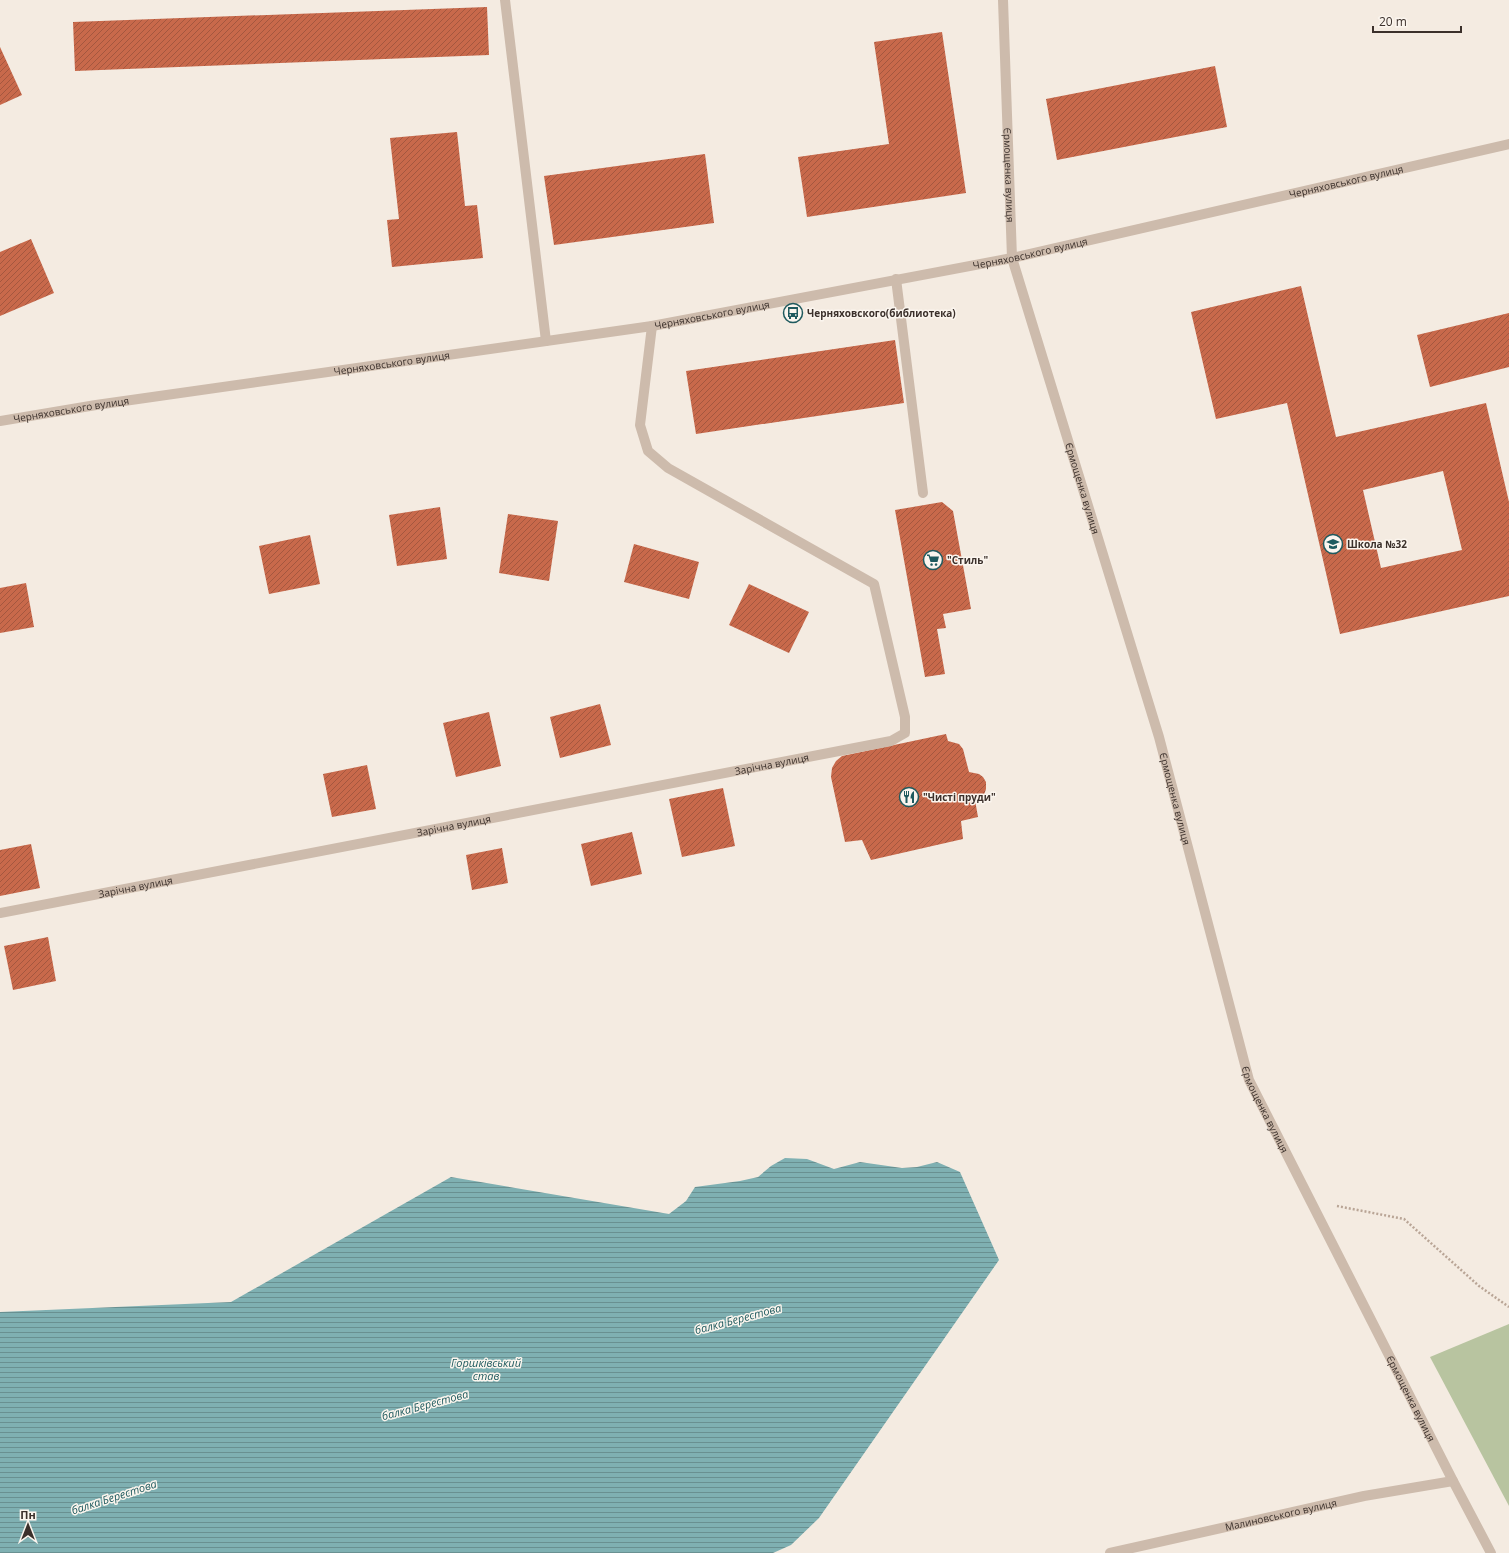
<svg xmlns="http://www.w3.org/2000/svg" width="1509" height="1553" font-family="'Open Sans',sans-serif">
<defs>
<pattern id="water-rules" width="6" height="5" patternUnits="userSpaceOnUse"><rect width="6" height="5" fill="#7fb0b2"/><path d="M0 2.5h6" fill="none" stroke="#699091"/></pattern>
<pattern id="building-hatch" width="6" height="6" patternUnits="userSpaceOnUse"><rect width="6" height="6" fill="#c8694b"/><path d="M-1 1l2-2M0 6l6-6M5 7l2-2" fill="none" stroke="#a4573f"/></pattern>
</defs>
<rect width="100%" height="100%" fill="#f4ebe1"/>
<polygon fill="#b8c4a0" points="1509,1324 1509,1506 1430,1357"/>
<polygon fill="url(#water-rules)" points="785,1158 807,1159 834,1169 860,1162 902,1168 917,1167 937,1162 960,1172 999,1260 819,1518 791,1545 773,1553 0,1553 0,1312 231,1302 451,1177 669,1214 686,1201 695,1187 740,1181 758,1177 771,1166"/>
<g fill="url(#building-hatch)" fill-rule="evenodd">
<polygon points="487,7 489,55 75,71 73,22"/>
<polygon points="942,32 966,193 807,217 798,157 889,144 874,42"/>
<polygon points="0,47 22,95 0,105"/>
<polygon points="1215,66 1227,127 1057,160 1046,99"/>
<polygon points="457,132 465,206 477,205 483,258 392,267 387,220 399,219 390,138"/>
<polygon points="705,154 714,223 554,245 544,176"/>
<polygon points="31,239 54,293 0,316 0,252"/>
<path d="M1301,286L1336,437L1486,403L1509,502V596L1340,634L1287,403L1216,419L1191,312ZM1443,471L1462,550L1381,568L1363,490Z"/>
<polygon points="1509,313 1509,367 1430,387 1417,335"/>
<polygon points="895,340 904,403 696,434 686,371"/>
<polygon points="942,502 953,511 971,609 943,614 946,628 937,629 945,674 925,677 895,510"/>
<polygon points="440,507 447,559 397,566 389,515"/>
<polygon points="508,514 558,521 549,581 499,573"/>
<polygon points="310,535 320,584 269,594 259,546"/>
<polygon points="634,544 699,562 689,599 624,582"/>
<polygon points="26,583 34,627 0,633 0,588"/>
<polygon points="749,584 809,612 789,653 729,625"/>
<polygon points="600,704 611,745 560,758 550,717"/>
<polygon points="489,712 501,766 456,777 443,723"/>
<polygon points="946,734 948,741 959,744 963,749 969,772 979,774 983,777 986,782 986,789 984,795 980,799 975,800 978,817 961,821 963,839 871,860 862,840 845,842 831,777 832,768 836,761 842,756"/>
<polygon points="367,765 376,809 332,817 323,774"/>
<polygon points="723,788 735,846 682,857 669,799"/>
<polygon points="632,832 642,874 591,886 581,844"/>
<polygon points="31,844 40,888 0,896 0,850"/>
<polygon points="502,848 508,883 472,890 466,855"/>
<polygon points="48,937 56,981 13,990 4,946"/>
</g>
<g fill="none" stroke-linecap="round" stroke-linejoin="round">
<polyline stroke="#b9a596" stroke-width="2.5" stroke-dasharray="2 2" stroke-linecap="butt" points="1337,1206 1404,1219 1479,1286 1509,1307"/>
<g stroke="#cdbbac" stroke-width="10">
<polyline points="505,0 546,341"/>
<path id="s1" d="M1003,0L1012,258L1159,737L1249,1080L1453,1481L1491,1553"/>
<polyline points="896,279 923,493"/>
<path id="s2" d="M0,421L96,405L652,326L1012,258L1509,144"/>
<path id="s3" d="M0,913L891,741L905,733V717L874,584L668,468L648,451L640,425L652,326"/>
<path id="s4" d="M1110,1553L1364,1496L1453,1481"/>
</g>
</g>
<defs>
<symbol id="bus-ring" viewBox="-11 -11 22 22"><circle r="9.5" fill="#fbf5ee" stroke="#1f5a5e" stroke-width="1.5"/><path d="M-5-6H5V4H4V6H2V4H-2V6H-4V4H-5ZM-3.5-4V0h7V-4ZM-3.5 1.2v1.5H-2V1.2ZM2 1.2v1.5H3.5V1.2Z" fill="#1f5a5e"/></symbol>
<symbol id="school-ring" viewBox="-11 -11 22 22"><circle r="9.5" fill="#fbf5ee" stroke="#1f5a5e" stroke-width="1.5"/><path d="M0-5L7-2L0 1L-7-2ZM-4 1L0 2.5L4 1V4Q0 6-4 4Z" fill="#1f5a5e"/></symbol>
<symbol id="supermarket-ring" viewBox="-11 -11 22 22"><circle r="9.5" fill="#fbf5ee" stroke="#1f5a5e" stroke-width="1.5"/><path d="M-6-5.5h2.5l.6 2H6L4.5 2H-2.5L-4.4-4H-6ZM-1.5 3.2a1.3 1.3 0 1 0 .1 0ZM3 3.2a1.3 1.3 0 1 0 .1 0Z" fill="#1f5a5e"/></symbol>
<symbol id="restaurant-ring" viewBox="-11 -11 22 22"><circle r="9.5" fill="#fbf5ee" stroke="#1f5a5e" stroke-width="1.5"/><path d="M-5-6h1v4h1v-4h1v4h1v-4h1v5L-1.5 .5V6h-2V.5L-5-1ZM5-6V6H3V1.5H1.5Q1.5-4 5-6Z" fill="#1f5a5e"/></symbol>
</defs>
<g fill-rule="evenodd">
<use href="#bus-ring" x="782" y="302" width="22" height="22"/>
<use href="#school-ring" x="1322" y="533" width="22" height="22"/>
<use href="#supermarket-ring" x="922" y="549" width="22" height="22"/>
<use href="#restaurant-ring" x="898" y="786" width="22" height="22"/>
</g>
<g text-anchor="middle" stroke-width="3" stroke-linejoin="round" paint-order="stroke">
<g font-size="10" fill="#3b302b" stroke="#fbf5ee">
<text dy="4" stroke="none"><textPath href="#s1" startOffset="175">Єрмощенка вулиця</textPath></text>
<text dy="4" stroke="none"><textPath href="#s2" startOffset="1368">Черняховського вулиця</textPath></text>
<text dy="4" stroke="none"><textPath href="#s2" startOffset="1044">Черняховського вулиця</textPath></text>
<text dy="4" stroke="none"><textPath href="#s2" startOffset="720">Черняховського вулиця</textPath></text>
<text dy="4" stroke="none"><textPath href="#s2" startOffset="396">Черняховського вулиця</textPath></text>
<text dy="4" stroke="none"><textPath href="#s2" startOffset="72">Черняховського вулиця</textPath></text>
<text dy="4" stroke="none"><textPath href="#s1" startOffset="499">Єрмощенка вулиця</textPath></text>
<text dy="4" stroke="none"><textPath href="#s3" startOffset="786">Зарічна вулиця</textPath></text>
<text dy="4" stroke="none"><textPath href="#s1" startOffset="823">Єрмощенка вулиця</textPath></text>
<text dy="4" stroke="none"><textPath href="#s3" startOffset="462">Зарічна вулиця</textPath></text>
<text dy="4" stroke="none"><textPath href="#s3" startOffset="138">Зарічна вулиця</textPath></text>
<text dy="4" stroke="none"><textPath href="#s1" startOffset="1147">Єрмощенка вулиця</textPath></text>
<text dy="4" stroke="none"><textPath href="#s1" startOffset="1471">Єрмощенка вулиця</textPath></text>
<text dy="4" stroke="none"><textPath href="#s4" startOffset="175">Малиновського вулиця</textPath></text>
</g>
<g font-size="10" font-weight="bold" fill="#3b302b" stroke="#fbf5ee" text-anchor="start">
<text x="807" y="317">Черняховского(библиотека)</text>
<text x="1347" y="548">Школа №32</text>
<text x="947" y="564">"Стиль"</text>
<text x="923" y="801">"Чисті пруди"</text>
</g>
<g font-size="11" font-style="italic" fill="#1f5a5e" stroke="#fbf5ee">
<text transform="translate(738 1319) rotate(-15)" y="4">балка Берестова</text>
<text x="486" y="1367">Горшківський<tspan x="486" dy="13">став</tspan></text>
<text transform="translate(425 1405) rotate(-15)" y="4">балка Берестова</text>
<text transform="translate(114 1497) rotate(-18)" y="4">балка Берестова</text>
</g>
</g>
<g transform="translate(28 1525)" stroke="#fbf5ee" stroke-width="3" paint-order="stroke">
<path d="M0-3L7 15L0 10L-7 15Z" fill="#3b302b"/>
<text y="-6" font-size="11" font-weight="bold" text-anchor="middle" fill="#3b302b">Пн</text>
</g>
<path d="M1373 26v6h88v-6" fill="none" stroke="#3b302b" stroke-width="2"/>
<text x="1379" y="26" font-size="12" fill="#3b302b" stroke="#fbf5ee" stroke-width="3" paint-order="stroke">20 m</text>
</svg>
